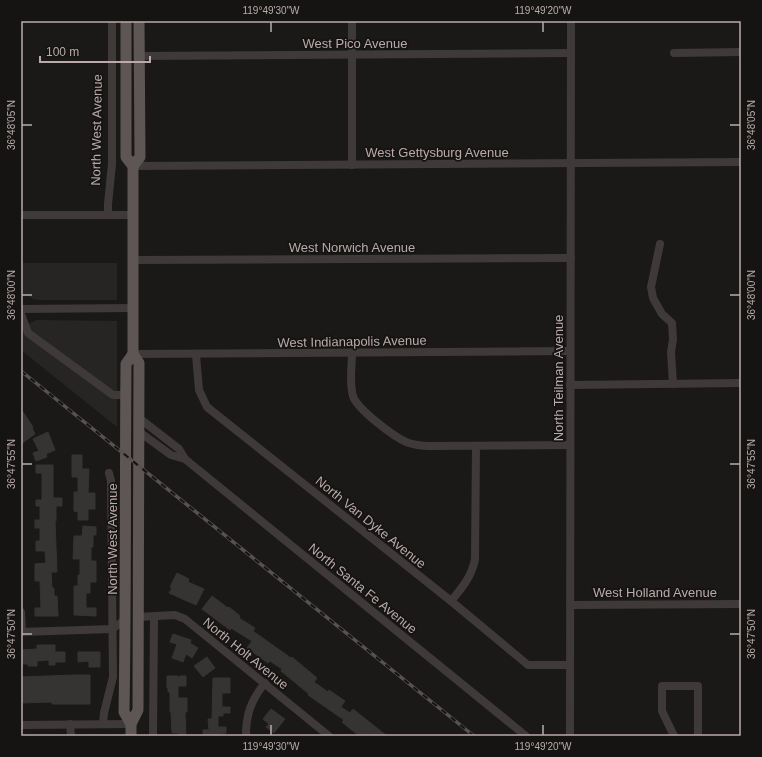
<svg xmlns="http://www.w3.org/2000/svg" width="762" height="757" font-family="Arial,sans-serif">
<rect width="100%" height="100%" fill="#1a1918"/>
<g fill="#272524">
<polygon points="21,263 117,263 117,299 116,300 37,300 33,299 27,295 21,294"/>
<polygon points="37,320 117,321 117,427 21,350 21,327"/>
</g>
<g fill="#363433" stroke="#363332">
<polygon points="21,409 33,427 32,428 35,434 21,444"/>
<polygon points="48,432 55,450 46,454 47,457 36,461 33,453 39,451 33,439"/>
<polygon points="72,455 82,455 82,469 89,469 88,493 95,493 95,509 88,509 88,520 78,520 78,512 74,511 74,492 78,492 78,477 72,477"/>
<polygon points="36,465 53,465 53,498 62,498 62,506 56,506 56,521 55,521 57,572 51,572 52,588 54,588 54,596 57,596 58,616 35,616 35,608 41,608 40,581 35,581 35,564 46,563 45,551 36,551 36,541 40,541 40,528 35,528 35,520 40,520 40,506 36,506 36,500 42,500 42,473 36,473"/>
<polygon points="83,526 96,527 96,535 93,535 93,547 91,547 91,561 96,561 96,582 90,582 90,593 86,593 86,608 96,608 96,616 74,615 74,586 78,586 78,575 80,575 80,559 73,559 74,536 82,536"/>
<polygon points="177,573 189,579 188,582 204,589 196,605 169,593 172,588 170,587"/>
<polygon points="212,596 228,608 229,607 240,616 239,618 255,628 253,631 291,658 292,657 317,678 314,682 328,692 329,690 345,701 341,707 350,713 353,709 387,736 372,736 368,733 365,736 359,736 342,722 344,720 308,695 309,694 281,671 282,669 270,661 268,663 247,648 252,641 231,628 230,630 202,609"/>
<polygon points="173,634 191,640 190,643 198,648 192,658 186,654 183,662 172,658 177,644 170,642"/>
<polygon points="37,645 55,645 55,652 65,652 65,662 55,662 55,665 49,665 49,660 37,661 37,666 28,666 28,664 21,664 21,650 37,649"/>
<polygon points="78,652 100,652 100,667 89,667 89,661 78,662"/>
<polygon points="207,657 215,668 203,677 194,666"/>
<polygon points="74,675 90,675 90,704 52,704 52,702 21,703 21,677"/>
<polygon points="167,676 178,676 177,678 180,676 186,676 186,686 178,686 178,698 187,698 187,712 185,712 186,736 178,736 178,733 172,733 171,712 170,712 170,692 168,692 168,688 167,688"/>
<polygon points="213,678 230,678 230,693 222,693 222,707 230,707 230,713 223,713 223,716 218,716 218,727 226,727 226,733 220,734 220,736 203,736 203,730 209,730 208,719 212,719"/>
<polygon points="271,709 285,719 274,733 266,727 269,724 263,719"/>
</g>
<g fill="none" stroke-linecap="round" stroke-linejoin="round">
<g stroke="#3f3a39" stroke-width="8">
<polyline points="674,53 741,52"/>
<polyline points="139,56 571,53"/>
<polyline points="352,165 352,21"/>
<polyline points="133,166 741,162"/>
<polyline points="21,215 132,215"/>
<polyline points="108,215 108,204 112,164 112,21"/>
<polyline points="660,244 651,287 653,298 662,314 672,323 673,339 671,352 673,384"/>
<polyline points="132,260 571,258"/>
<polyline points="21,309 133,308"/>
<polyline points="21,314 28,333 113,395 126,395"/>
<path d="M352,353C352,366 349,383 353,396C357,409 393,436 406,442C414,445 422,446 430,446L570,445"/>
<polyline points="133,354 570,351"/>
<polyline points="196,355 199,390 207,407 451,601 528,665 570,665"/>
<polyline points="570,385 741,383"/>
<polyline points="139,418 179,449 185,459 526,736"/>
<polyline points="138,431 171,455 185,459"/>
<path d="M451,601C462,588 472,576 475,559L476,446"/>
<polyline points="570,605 741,604"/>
<polyline points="21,612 22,632"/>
<polyline points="138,617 175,615 185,619 329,736"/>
<polyline points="21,632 112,629 126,619"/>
<polyline points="70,724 71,736"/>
<polyline points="103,724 104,713 113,677 111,481 109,473"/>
<polyline points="21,725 131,724"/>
<polyline points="153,736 154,617"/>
<path d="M246,736C246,714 251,700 265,683"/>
<polyline points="570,736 571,21"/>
<polyline points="674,736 662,711 662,686 698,686 698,736"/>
</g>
<g stroke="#5e5655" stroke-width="11">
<polyline points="126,21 126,157 133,166 133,354 139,363 138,710 131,724 131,736"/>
<polyline points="133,166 140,157 139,21"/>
<path d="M131,724L124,712C126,596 125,480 126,364L133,354"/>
</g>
<defs>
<polyline id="rail" points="21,371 474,736"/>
</defs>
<use href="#rail" stroke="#585150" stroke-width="3.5"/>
<use href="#rail" stroke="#151413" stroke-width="2" stroke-dasharray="6" stroke-linecap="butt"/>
</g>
<path fill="none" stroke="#baabaa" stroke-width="1.5" d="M271,22V32M543,22V32M22,125H32M730,125H740M22,295H32M730,295H740M22,464H32M730,464H740M22,634H32M730,634H740M271,725V735M543,725V735"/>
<g text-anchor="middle" stroke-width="3.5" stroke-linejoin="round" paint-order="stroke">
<g font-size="13" fill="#baabaa" stroke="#151413">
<text x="355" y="48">West Pico Avenue</text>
<text transform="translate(96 130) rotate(-89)" y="5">North West Avenue</text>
<text x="437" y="157">West Gettysburg Avenue</text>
<text x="352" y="252">West Norwich Avenue</text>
<text transform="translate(352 341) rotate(-1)" y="5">West Indianapolis Avenue</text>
<text transform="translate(558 378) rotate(-90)" y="5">North Teilman Avenue</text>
<text transform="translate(371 522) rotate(39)" y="5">North Van Dyke Avenue</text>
<text transform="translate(112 539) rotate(-90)" y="5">North West Avenue</text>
<text transform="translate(363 588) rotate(39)" y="5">North Santa Fe Avenue</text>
<text x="655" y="597">West Holland Avenue</text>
<text transform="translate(246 653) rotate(39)" y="5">North Holt Avenue</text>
</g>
</g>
<rect width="762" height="757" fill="none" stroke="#151413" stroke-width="44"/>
<path d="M40 56v6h110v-6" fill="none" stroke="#baabaa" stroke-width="2"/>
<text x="46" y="56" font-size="12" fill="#baabaa" stroke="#151413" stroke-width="3" paint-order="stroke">100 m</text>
<rect x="22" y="22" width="718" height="713" fill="none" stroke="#baabaa" stroke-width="1.5"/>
<g font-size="10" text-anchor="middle" fill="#baabaa">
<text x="271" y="14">119°49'30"W</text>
<text x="543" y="14">119°49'20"W</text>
<text transform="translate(11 125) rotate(-90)" y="4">36°48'05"N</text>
<text transform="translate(751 125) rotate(-90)" y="4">36°48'05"N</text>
<text transform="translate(11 295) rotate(-90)" y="4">36°48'00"N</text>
<text transform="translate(751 295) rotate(-90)" y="4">36°48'00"N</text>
<text transform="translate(11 464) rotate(-90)" y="4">36°47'55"N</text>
<text transform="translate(751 464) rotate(-90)" y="4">36°47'55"N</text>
<text transform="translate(11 634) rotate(-90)" y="4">36°47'50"N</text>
<text transform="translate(751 634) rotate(-90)" y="4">36°47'50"N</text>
<text x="271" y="750">119°49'30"W</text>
<text x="543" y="750">119°49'20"W</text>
</g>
</svg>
